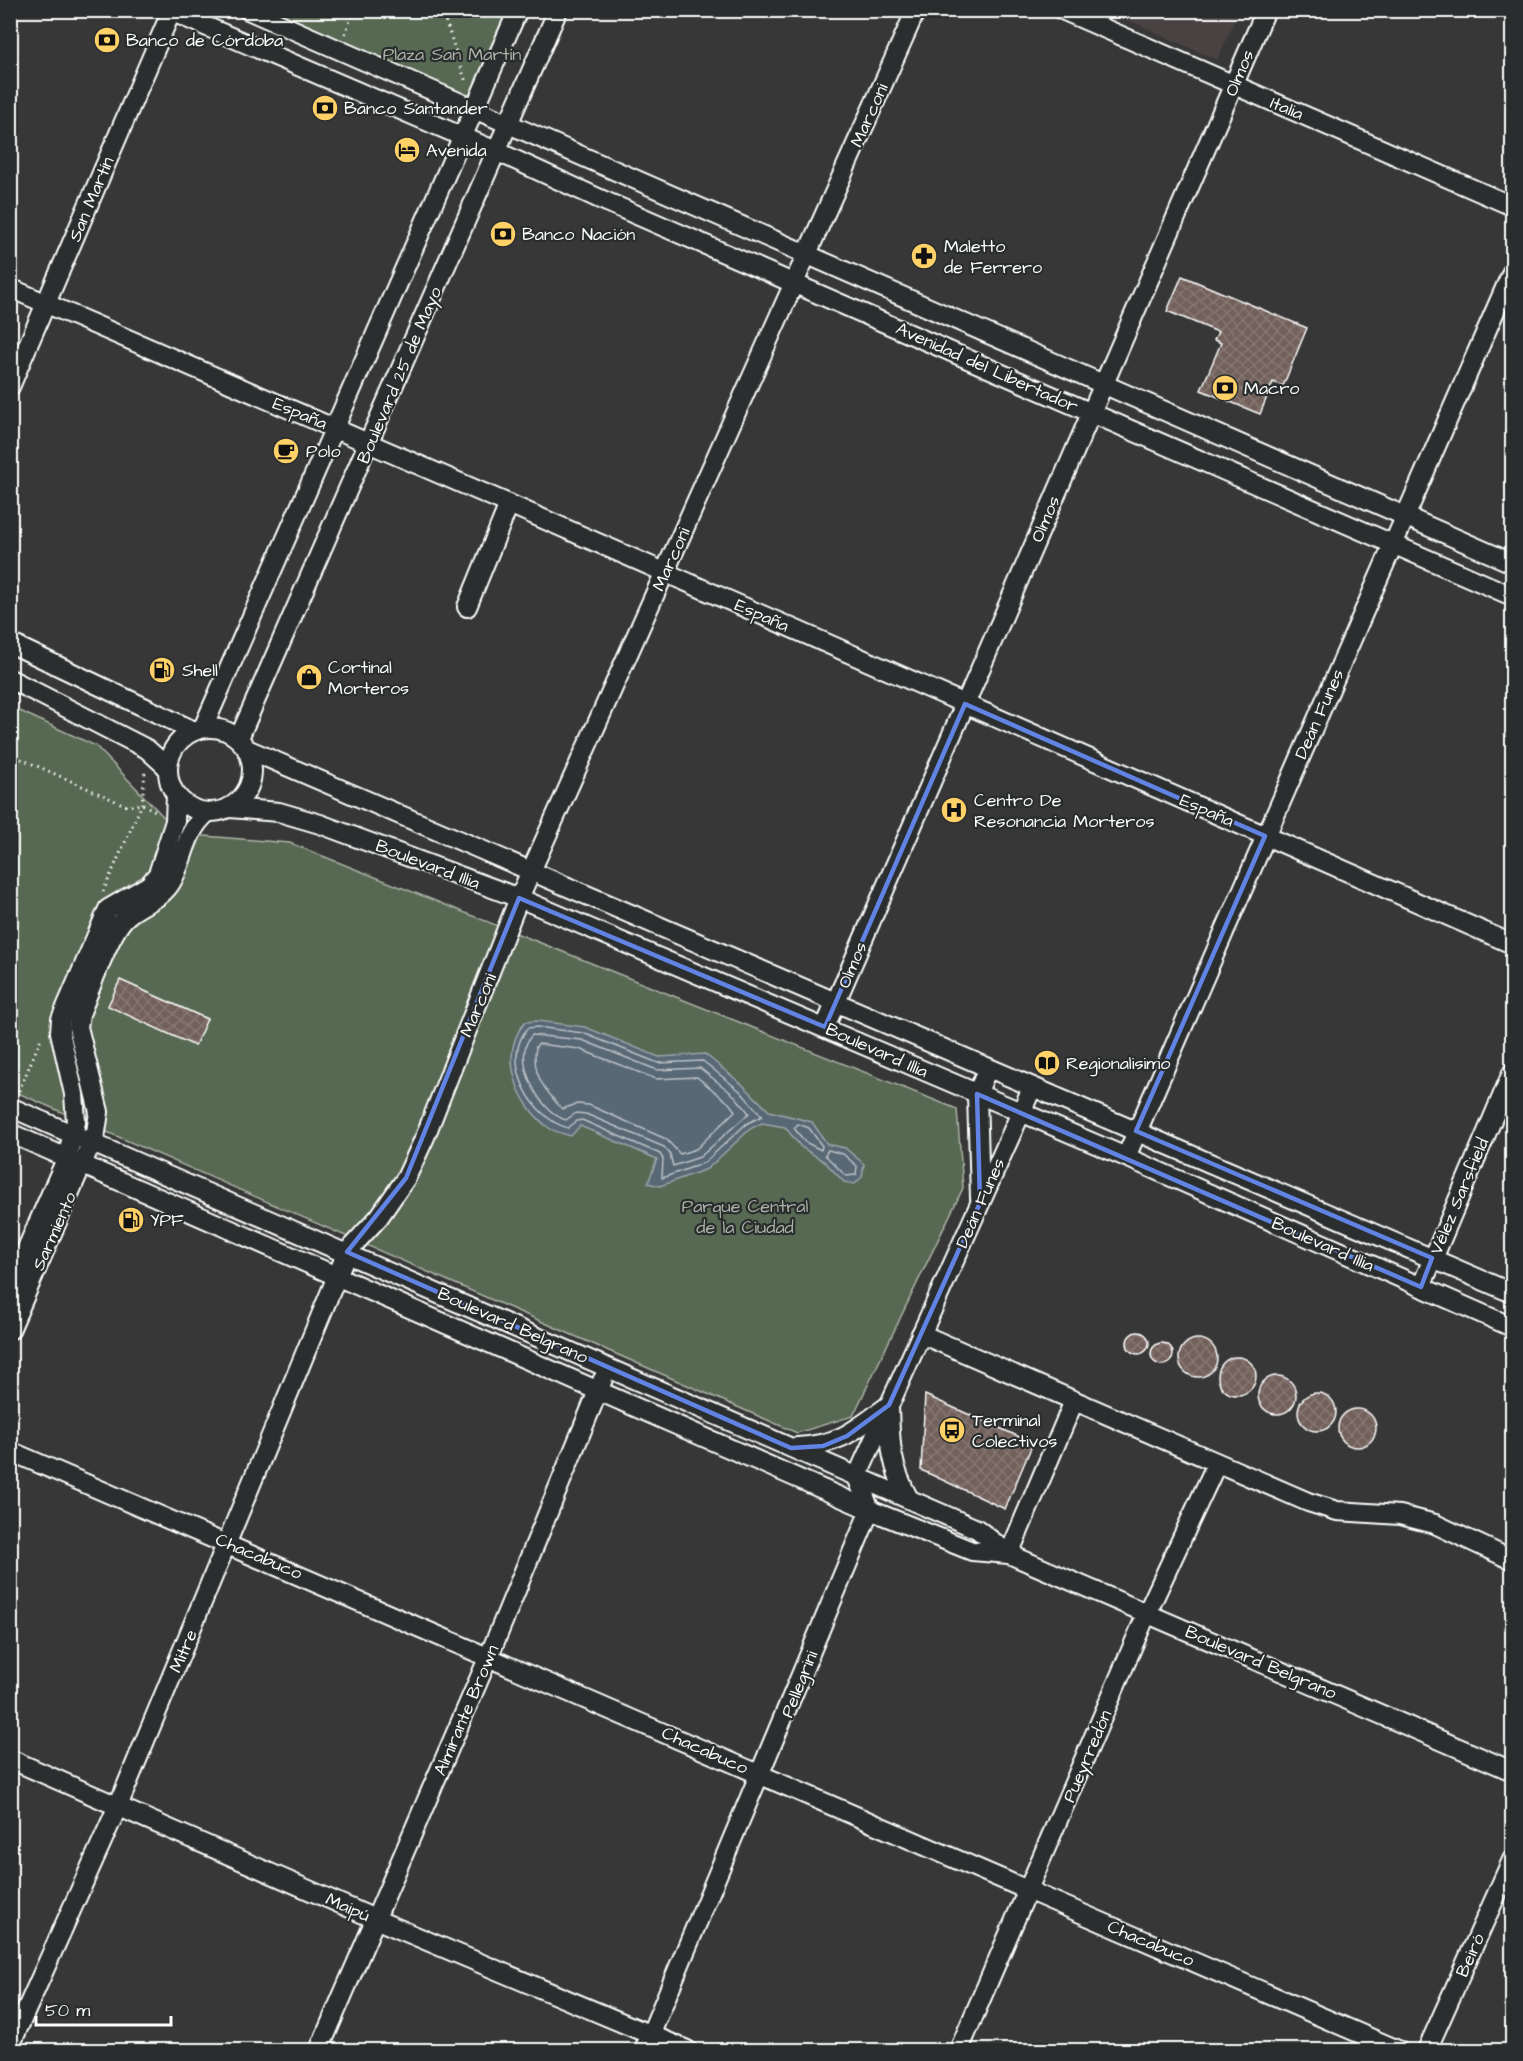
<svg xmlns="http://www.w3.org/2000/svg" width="1523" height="2061" font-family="'Architects Daughter',sans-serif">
<defs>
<pattern id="building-cross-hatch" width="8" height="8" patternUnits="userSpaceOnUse" patternTransform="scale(1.5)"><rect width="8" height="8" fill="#72605a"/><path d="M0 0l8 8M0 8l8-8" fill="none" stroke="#877873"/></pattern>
</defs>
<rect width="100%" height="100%" fill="#383737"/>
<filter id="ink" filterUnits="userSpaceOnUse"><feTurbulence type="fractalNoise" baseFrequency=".0167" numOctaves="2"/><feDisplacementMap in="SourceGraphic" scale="12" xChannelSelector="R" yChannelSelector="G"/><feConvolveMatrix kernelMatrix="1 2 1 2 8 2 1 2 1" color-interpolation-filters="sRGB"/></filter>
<g filter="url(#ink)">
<polygon fill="#494342" points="1108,11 1239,10 1239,11 1217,60"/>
<g fill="#596952" stroke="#acb4a8" stroke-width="1.5">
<polygon points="248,11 518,11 475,110"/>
<polygon points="11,707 96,746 180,834 290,843 957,1109 963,1188 853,1416 797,1433 11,1090"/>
</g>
<path fill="#586774" stroke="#9ba4ac" stroke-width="1.5" d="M537,1021L585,1027L659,1057L705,1054L744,1086L769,1111L812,1122L827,1144L845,1148L864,1164L862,1177L855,1184L844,1182L825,1162L801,1147L785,1127L762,1123L750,1129L707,1169L660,1186L648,1183L657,1159L580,1126L571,1136C564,1134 555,1132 549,1128C517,1104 498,1055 525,1022Z"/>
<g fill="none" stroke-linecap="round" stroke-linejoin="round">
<g stroke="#bcc2c7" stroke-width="1.5">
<path d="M537,1027L583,1033L658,1063L703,1061L740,1091L762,1116L746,1124L704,1163L662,1178L663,1159L660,1154L582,1120L577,1121L568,1128C532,1119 499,1060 528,1028Z"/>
<path d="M532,1035L582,1040L657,1070L700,1068L735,1096L749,1113L700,1157L673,1166L670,1154L664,1147L586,1114L576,1113L566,1120C540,1113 510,1058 532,1035Z"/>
<path d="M539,1044L579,1049L656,1079L697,1077L729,1103L735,1111L696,1149L680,1154L666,1139L589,1105L577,1104L562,1109C544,1089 531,1074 536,1046Z"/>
<polygon points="798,1124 809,1128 822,1146 821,1150 805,1142 794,1128"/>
<polygon points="828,1150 843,1154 857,1166 856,1175 846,1176 825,1155"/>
</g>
</g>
<g fill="url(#building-cross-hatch)" stroke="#fff" stroke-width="1.5">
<polygon points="1182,276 1307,328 1283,386 1273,382 1260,414 1201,390 1221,343 1214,340 1218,332 1167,311"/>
<polygon points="120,980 207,1019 195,1046 108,1006"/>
<circle cx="1138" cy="1343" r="11"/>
<circle cx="1198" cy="1358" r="19"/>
<circle cx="1162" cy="1354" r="11"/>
<circle cx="1237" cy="1376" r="19"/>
<circle cx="1277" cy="1395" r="19"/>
<circle cx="1317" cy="1412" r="19"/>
<polygon points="925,1395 1033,1443 1005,1509 921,1470"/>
<circle cx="1357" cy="1428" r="19"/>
</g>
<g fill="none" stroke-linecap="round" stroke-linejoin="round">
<defs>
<g id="minor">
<polyline points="168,10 496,151 600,199 1512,596"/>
<polyline points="248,10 1512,563"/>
<polyline points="1062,10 1512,206"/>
<polyline points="10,288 509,504 1512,944"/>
<polyline points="10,387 172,10"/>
<polyline points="467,607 509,504"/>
<polyline points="10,643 194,731"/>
<polyline points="10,679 147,749 168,768"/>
<circle cx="210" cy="770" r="42"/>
<polyline points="203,728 518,10"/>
<polyline points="239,738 558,10"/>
<polyline points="247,749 1512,1293"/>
<polyline points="230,808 279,812 320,824 519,898 1126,1157 1512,1327"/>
<polyline points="825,1027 1266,10"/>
<polyline points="10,1107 977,1529 1009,1554 1512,1771"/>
<polyline points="10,1133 870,1510 972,1551 1009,1554"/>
<polyline points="1126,1157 1512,272"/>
<polyline points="980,1198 977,1094 988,1068"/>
<polyline points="10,1287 67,1157 76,1122 74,1094 60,1032 61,1019 108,909 149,885 158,874 175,821 176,795"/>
<polyline points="1421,1287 1512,1073"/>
<path d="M10,1330L96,1132L99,1112L78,1027L80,1014C90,990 109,934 125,918C140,903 161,901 172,881C185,857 185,832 207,813"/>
<polyline points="921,1334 1308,1502 1337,1511 1400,1515 1435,1524 1512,1560"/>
<path d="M797,1447C840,1445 855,1430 889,1405C890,1444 890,1464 909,1499"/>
<polyline points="10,1451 1398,2050"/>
<polyline points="1009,1554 1074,1401"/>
<polyline points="10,1759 375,1919 687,2050"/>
<polyline points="10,2046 118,1806 347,1252 379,1217 406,1178 425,1137 519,898 916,10"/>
<polyline points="319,2050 489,1656 603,1379"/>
<polyline points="644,2050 870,1510 857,1477 1032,1088"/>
<polyline points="959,2050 1147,1613 1217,1463"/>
<polyline points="1427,2050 1512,1860"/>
</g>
</defs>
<use href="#minor" stroke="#fff" stroke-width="22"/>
<g stroke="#fff" stroke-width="3" stroke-dasharray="1.5 4.5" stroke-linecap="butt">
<polyline points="442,10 466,82"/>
<polyline points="345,34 354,10"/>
<polyline points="10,754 127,806 142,804 157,812"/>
<polyline points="103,892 142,804 145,772"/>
<polyline points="19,1091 42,1036"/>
</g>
<use href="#minor" stroke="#2a2d2e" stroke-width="18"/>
</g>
</g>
<path fill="none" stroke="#6183e4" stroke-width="4.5" stroke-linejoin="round" d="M965,704L1265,836L1136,1131L1432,1258L1421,1287L977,1094L980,1203L889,1405L847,1436L823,1446L791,1448L347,1252L406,1178L519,898L825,1027Z"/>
<defs>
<symbol id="bank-disc" viewBox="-11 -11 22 22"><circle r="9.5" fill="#ffd166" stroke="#2a2d2e"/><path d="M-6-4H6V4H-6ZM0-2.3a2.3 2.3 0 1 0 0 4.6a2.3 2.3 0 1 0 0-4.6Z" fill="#111"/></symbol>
<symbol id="hotel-disc" viewBox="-11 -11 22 22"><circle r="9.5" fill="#ffd166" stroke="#2a2d2e"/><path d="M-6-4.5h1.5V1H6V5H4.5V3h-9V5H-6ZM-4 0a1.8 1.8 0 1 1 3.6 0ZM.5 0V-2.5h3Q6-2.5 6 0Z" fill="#111"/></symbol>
<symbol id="pharmacy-disc" viewBox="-11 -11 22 22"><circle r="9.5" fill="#ffd166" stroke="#2a2d2e"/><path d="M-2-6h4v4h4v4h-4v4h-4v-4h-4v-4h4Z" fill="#111"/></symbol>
<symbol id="cafe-disc" viewBox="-11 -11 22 22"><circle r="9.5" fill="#ffd166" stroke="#2a2d2e"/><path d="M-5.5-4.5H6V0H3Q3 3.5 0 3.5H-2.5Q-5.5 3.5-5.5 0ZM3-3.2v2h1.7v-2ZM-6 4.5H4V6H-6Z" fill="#111"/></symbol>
<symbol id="fuel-disc" viewBox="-11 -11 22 22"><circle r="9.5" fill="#ffd166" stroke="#2a2d2e"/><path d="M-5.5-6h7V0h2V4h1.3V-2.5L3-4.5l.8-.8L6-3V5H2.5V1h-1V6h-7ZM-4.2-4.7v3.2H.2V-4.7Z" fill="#111"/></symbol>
<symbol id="shop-disc" viewBox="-11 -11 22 22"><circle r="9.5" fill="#ffd166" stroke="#2a2d2e"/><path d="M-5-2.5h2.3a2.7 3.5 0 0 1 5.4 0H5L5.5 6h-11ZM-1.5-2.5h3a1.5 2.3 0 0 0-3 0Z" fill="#111"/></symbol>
<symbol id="hospital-disc" viewBox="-11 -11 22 22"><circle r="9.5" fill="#ffd166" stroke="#2a2d2e"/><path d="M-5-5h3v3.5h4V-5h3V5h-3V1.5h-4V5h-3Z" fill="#111"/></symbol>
<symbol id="library-disc" viewBox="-11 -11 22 22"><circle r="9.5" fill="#ffd166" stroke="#2a2d2e"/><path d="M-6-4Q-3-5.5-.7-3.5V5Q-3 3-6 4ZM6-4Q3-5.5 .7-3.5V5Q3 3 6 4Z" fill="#111"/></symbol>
<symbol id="bus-disc" viewBox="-11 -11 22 22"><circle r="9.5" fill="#ffd166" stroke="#2a2d2e"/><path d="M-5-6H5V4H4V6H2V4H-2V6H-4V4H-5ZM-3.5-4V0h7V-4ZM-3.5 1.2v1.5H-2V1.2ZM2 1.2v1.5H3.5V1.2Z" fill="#111"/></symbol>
</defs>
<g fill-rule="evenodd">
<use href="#bank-disc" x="92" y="25" width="30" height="30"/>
<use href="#bank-disc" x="310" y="93" width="30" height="30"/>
<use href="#hotel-disc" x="392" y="135" width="30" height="30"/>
<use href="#bank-disc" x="488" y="219" width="30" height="30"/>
<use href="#pharmacy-disc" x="909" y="241" width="30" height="30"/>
<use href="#bank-disc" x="1210" y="373" width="30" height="30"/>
<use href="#cafe-disc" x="271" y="436" width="30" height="30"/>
<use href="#fuel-disc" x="147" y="655" width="30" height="30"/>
<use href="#shop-disc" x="294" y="662" width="30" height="30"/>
<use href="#hospital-disc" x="939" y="795" width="30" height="30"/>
<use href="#library-disc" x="1032" y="1048" width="30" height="30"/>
<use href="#fuel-disc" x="116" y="1205" width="30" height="30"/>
<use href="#bus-disc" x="937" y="1415" width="30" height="30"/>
</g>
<g text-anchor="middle" stroke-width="4.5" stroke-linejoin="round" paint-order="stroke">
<g font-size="18" fill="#fff" stroke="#2a2d2e" text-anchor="start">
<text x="126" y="46">Banco de Córdoba</text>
<text x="344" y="114">Banco Santander</text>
<text x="426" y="156">Avenida</text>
<text x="522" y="240">Banco Nación</text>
<text x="944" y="252">Maletto<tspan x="944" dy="21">de Ferrero</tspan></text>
<text x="1244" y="394">Macro</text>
<text x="306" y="457">Polo</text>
<text x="328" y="673">Cortinal<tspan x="328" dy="21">Morteros</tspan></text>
<text x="182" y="676">Shell</text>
<text x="974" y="806">Centro De<tspan x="974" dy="21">Resonancia Morteros</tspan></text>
<text x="1066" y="1069">Regionalisimo</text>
<text x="150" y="1226">YPF</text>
<text x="972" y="1426">Terminal<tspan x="972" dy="21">Colectivos</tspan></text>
</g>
<g font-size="18" fill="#acb4a8" stroke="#2a2d2e">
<text x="452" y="60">Plaza San Martín</text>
<text x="745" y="1212">Parque Central<tspan x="745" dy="21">de la Ciudad</tspan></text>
</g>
<g font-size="18" fill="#fff" stroke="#2a2d2e">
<text transform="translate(1239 73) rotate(-67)" y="6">Olmos</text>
<text transform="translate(1287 108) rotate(23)" y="6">Italia</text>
<text transform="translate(869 115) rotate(-66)" y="6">Marconi</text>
<text transform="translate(91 199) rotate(-67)" y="6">San Martín</text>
<text transform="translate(987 367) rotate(24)" y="6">Avenidad del Libertador</text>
<text transform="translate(399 375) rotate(-67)" y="6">Boulevard 25 de Mayo</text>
<text transform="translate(300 413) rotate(23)" y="6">España</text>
<text transform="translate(1045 519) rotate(-67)" y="6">Olmos</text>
<text transform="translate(671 559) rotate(-66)" y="6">Marconi</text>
<text transform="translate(762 615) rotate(24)" y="6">España</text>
<text transform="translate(1319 714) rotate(-66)" y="6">Deán Funes</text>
<text transform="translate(1207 810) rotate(24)" y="6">España</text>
<text transform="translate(428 864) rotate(21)" y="6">Boulevard Illia</text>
<text transform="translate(852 965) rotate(-67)" y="6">Olmos</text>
<text transform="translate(478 1005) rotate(-67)" y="6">Marconi</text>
<text transform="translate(877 1050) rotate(24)" y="6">Boulevard Illia</text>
<text transform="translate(1459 1196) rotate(-67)" y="6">Vélez Sarsfield</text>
<text transform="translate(980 1203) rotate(-66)" y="6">Deán Funes</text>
<text transform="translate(54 1231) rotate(-66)" y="6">Sarmiento</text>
<text transform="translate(1323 1244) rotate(24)" y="6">Boulevard Illia</text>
<text transform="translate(513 1325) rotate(24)" y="6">Boulevard Belgrano</text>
<text transform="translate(259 1556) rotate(23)" y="6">Chacabuco</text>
<text transform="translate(183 1651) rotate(-67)" y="6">Mitre</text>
<text transform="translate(1261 1662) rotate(23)" y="6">Boulevard Belgrano</text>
<text transform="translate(799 1684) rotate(-68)" y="6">Pellegrini</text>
<text transform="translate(466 1710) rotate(-67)" y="6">Almirante Brown</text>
<text transform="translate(705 1750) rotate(24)" y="6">Chacabuco</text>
<text transform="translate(1087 1756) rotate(-67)" y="6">Pueyrredón</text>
<text transform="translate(348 1907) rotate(24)" y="6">Maipú</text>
<text transform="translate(1151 1943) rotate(23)" y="6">Chacabuco</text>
<text transform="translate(1470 1955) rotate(-66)" y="6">Beiró</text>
</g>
</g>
<rect width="1523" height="2061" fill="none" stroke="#2a2d2e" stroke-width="36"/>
<rect x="18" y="18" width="1487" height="2025" fill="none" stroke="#fff" stroke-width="2" filter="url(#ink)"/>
<path d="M36 2016v9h135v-9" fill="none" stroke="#ffffff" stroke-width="3"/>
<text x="45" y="2016" font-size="18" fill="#ffffff" stroke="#2a2d2e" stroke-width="4.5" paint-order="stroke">50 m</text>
</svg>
